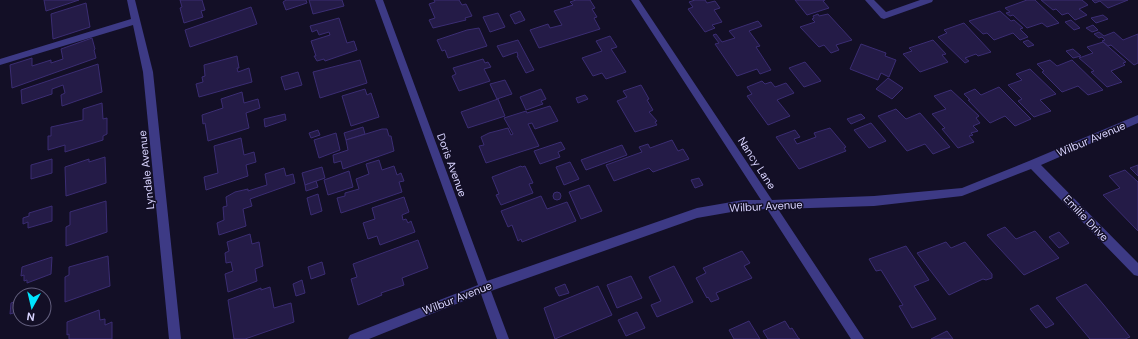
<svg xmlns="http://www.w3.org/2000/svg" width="1138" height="339" font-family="'DM Sans',sans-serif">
<rect width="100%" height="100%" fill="#130f26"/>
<g fill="#241b47" stroke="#3b2d73">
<polygon points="44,0 79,0 46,11"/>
<polygon points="180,0 202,0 205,10 201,11 203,17 184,23 180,8 182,7"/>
<polygon points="286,0 306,0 307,3 286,10 283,2"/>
<polygon points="309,0 342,0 344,6 313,14"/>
<polygon points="434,0 459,0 462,5 466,4 472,16 465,18 466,20 433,28 429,20 435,18 429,4 435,2"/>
<polygon points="576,0 590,0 595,8 592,9 597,17 594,18 600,29 539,48 530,30 548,24 550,28 562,25 554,11 573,5 570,2"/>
<polygon points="695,0 705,0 707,3 715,1 720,8 714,10 722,22 712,25 715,28 705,32 688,9 693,7 689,2"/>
<polygon points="795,0 825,0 823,1 829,8 807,15"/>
<polygon points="1027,0 1035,0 1059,23 1047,27 1042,23 1027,28 1013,15 1010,16 1006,13 1010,12 1005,8"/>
<polygon points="1041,0 1082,0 1088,5 1079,9 1087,15 1075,20 1068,13 1062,15 1056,9 1053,10"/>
<polygon points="1092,0 1128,0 1108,8 1100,1 1095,3"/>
<polygon points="86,3 90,27 53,39 51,14"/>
<polygon points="251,7 257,24 190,47 185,30"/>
<polygon points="520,11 525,20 515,24 510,15"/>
<polygon points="1000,11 1011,21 1014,20 1023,28 1020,29 1028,37 1020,40 1013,33 994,40 987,33 983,34 969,21"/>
<polygon points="498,13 505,27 490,32 483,17"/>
<polygon points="818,14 819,16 828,14 852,40 836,45 839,50 831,53 824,45 819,47 800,27 815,22 812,19 814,18 813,16"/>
<polygon points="1103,15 1108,19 1096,23 1091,18"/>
<polygon points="339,18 347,43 354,41 357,50 325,61 324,59 317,61 314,56 316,56 311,41 330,35 329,32 319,35 317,30 312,32 310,26"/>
<polygon points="1071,20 1080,28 1074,30 1065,22"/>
<polygon points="758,21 762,26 749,31 760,46 756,47 771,70 760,74 757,69 737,76 715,44 719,43 713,35 716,34 722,42 735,38 729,31"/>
<polygon points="964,23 991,52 978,56 976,54 965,58 969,61 965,63 938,37 947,33 944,30"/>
<polygon points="1093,25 1098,30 1092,32 1086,28"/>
<polygon points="479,28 487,46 448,58 445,50 442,51 437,40 467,30"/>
<polygon points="1099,32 1104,36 1114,32 1123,40 1138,34 1138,63 1134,65 1111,45 1108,46 1102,41 1105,40 1102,37 1099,38 1094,34"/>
<polygon points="610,36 617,47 611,49 626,72 606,79 602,73 593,76 582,58 602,51 596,41"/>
<polygon points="92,38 95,49 94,50 96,58 12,88 10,65 32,58 32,66 51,60 51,63 63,59 61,49"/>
<polygon points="518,40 534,70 526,73 517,56 518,56 517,52 503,57 497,46"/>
<polygon points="933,40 946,54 942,55 948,62 920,72 903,54 912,51 909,48"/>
<polygon points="1028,40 1034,45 1028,47 1023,42"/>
<polygon points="1103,42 1126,62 1123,63 1125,65 1111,71 1122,82 1107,87 1091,72 1094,71 1079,58 1093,53 1087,47"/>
<polygon points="861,44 886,53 885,56 896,60 889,77 881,73 878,80 850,69"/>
<polygon points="1073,49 1081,56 1073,58 1066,51"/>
<polygon points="237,56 239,68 237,68 238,72 249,68 252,82 199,97 196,84 203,82 202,77 205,76 204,65"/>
<polygon points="483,59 485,63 488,62 491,67 484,69 490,81 459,91 452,76 456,74 453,68"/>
<polygon points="360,60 367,83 320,98 313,72"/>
<polygon points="1050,60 1057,66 1072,60 1103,90 1088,95 1078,86 1062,92 1042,72 1044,71 1037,64"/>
<polygon points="805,62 821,81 804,87 789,68"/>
<polygon points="98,64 102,92 62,106 61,95 65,93 63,85 52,89 52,94 22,104 21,90"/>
<polygon points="1030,69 1056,94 1040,100 1051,111 1034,117 1018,101 1022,99 1008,85 1022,80 1016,74"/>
<polygon points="298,72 302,85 285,90 281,77"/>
<polygon points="888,78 903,88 892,99 876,89"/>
<polygon points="505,80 512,94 497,99 490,84"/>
<polygon points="762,81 765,84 771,82 775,87 786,83 794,93 777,100 790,116 768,125 747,96 752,94 747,87"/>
<polygon points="641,85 649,99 647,100 653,110 649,112 657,121 655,122 657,125 635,132 617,101 627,97 623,91"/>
<polygon points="999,87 1031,119 1015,126 1005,116 990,123 968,100 970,100 964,94 975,89 981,95"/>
<polygon points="365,89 367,95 371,93 379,117 351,126 342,96"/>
<polygon points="541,89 546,99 541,101 543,104 526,110 520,97"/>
<polygon points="951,90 979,116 976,118 980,123 973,126 978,131 971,133 973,135 969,136 974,142 958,148 942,129 945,128 932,114 946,109 934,96"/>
<polygon points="242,92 244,103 258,99 260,108 246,113 249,128 208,141 205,123 203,124 202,115 223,108 221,99"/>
<polygon points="585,95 588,99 578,103 576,98"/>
<polygon points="498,99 505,116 468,128 461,112"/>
<polygon points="102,103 103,119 107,118 107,134 103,136 103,140 65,152 65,145 48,150 48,136 51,136 51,127 83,120 83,109"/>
<polygon points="550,106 558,121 535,129 532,123 528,124 539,146 486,163 479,146 484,145 481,137 489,133 508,128 511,135 513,134 504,118 526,111 527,113"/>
<polygon points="896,109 906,119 920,113 950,147 933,154 925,144 907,151 878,116"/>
<polygon points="285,114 286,120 265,127 264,119"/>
<polygon points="861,114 865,118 851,124 847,119"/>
<polygon points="871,123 886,141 869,148 854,130"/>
<polygon points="363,127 365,134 346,140 344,133"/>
<polygon points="830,128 846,147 844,148 846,151 799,169 776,137 795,130 800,137 794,139 797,144 816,137 814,133"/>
<polygon points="382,129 387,129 389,136 391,136 394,151 343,169 341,161 334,163 333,155 348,150 346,140"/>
<polygon points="318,130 320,135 311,138 309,133"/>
<polygon points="336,133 340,150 319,158 314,140"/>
<polygon points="241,138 244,155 254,152 256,162 246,165 248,176 206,190 204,177 218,173 214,146"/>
<polygon points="672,140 678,151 683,149 689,159 653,172 649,168 614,181 606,165 642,152 639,147 648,144 650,148"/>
<polygon points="561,142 565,149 558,152 560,157 540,164 534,151"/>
<polygon points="622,145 627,155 586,170 581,160"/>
<polygon points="105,157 106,183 66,196 65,167 89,159 89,162"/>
<polygon points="52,159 52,173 31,179 31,165"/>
<polygon points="379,160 382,170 394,166 397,175 401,173 404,181 399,182 402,192 341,213 337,198 345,196 345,193 359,189 356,179 369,174 366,164"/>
<polygon points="570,162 579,179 564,185 556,167"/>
<polygon points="1138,165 1138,176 1130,168"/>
<polygon points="521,166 522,167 525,166 533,183 529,184 533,193 501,205 496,195 499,194 492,177"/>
<polygon points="322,167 325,178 305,185 302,173"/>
<polygon points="284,168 286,176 293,174 295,183 250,199 252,206 243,209 246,226 219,235 217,223 224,220 223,207 227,206 226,197 235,192 248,189 248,191 267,185 265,174"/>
<polygon points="1125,170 1138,182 1138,231 1103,195 1120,188 1109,176"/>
<polygon points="349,171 353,187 328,195 324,180"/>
<polygon points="699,178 703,185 695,188 691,180"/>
<polygon points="316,181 318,187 306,191 305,185"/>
<polygon points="589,185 602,211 581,219 569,192"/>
<circle cx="557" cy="196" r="4"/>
<polygon points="318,194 322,211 311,215 307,198"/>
<polygon points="541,196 547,209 567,202 576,221 522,242 521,239 518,241 512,225 508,227 501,211"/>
<polygon points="404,197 409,212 402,215 403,220 406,219 408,223 411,221 415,232 380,245 377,236 368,239 363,223 375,219 372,208"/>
<polygon points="106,201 107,232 66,246 66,227 70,225 70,212"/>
<polygon points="52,206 52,221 28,228 28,222 23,224 23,218 29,216 29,213"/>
<polygon points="1005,227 1016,239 1035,231 1059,258 1024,275 987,235"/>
<polygon points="1059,232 1069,243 1059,248 1049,237"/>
<polygon points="250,234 252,244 259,242 263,266 255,269 257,281 228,292 225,274 233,271 231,262 226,263 225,253 229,251 227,242"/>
<polygon points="418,240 428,268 402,278 404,285 381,293 382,295 358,305 351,279 357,277 353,264"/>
<polygon points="946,242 951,248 965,242 992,274 992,278 986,280 983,279 949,295 917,253"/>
<polygon points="906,246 929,280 914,286 936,319 912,328 899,306 903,305 881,270 876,271 869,259"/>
<polygon points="742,251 750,263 744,266 752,278 716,293 719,299 711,302 708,297 707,298 696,278 706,273 703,268"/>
<polygon points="108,256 110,286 65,302 65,277 69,275 69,267"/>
<polygon points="52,257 51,274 27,283 27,280 24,281 24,275 21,276 22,267"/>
<polygon points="322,262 325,274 311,279 308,267"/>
<polygon points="674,266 693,302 657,317 651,305 661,301 649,277"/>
<polygon points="631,276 642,298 617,308 607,285"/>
<polygon points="302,280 305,293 296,296 293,284"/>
<polygon points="565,284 569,293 559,296 555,288"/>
<polygon points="1086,284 1103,304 1130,337 1125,339 1090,339 1056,298"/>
<polygon points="598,286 612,315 555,339 544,308"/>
<polygon points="270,287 274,308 291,303 294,322 245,339 234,339 228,300 261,288 261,290"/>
<polygon points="20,300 20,311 10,314 11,303"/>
<polygon points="1038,305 1054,324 1046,328 1030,309"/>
<polygon points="99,310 100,320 105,319 105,325 112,322 112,339 69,339 69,334 67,335 67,322"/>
<polygon points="637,312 645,328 626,336 618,320"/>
<polygon points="749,321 760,339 734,339 729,330"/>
<polygon points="785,321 790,329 792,328 799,339 800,339 768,339 763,331"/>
<polygon points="947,331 953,339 931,339"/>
</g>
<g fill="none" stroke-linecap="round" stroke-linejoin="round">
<g fill="#3d3a85" fill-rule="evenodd">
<polygon points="127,0 135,0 153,72 181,339 169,339 143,72 133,25 0,65 0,59 131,19"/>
<polygon points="375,0 383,0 487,281 697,208 743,200 761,200 631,0 639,0 772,200 874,196 962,188 1029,161 1138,115 1138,123 1041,165 1138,263 1138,276 1134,275 1031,169 962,196 874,206 778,209 864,339 851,339 767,209 743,210 697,218 491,291 509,339 497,339 481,294 369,339 348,339 350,335 478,285"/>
<polygon points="865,0 874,0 886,12 920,0 933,0 932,2 884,19 881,18"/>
</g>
</g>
<g text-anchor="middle" stroke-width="3" stroke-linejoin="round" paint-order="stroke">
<g font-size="11" fill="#d9d4ff" stroke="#130f26">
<text transform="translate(1091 139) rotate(-23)" y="4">Wilbur Avenue</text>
<text transform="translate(757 163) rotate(57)" y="4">Nancy Lane</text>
<text transform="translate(452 165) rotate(70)" y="4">Doris Avenue</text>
<text transform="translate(146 170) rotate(-96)" y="4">Lyndale Avenue</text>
<text transform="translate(766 206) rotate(-3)" y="4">Wilbur Avenue</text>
<text transform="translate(1086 218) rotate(46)" y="4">Emilie Drive</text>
<text transform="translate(457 298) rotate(-21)" y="4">Wilbur Avenue</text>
</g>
</g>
<g transform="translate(32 307) rotate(188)"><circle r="19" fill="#130f26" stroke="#625e7d"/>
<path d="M0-3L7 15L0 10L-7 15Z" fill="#00e5ff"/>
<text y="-6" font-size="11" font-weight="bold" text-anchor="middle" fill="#d9d4ff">N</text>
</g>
</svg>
